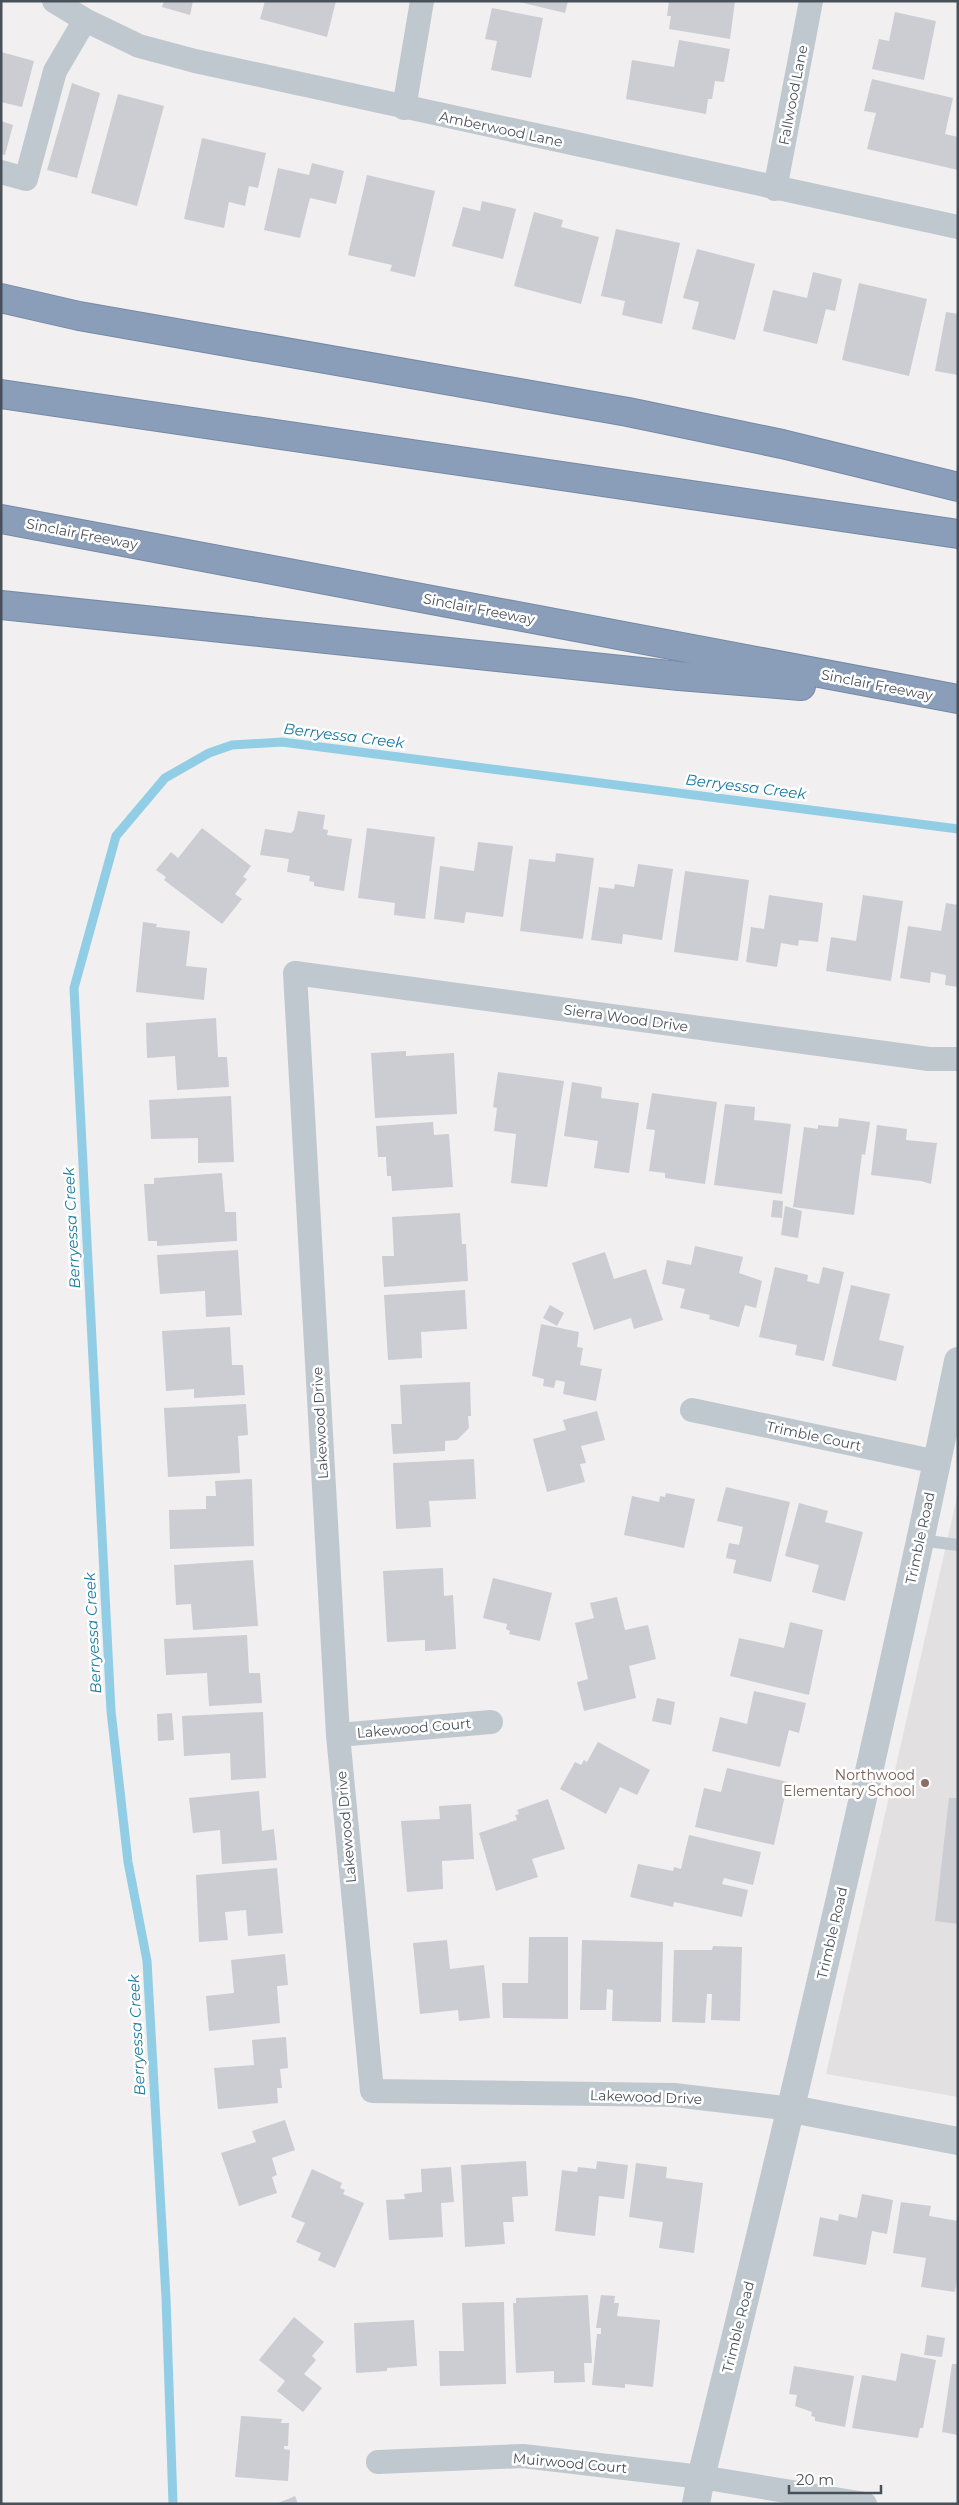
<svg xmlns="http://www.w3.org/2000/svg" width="959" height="2505" font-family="Montserrat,sans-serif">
<rect width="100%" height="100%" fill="#f1efef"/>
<polygon fill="#e2e0e0" points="958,1493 958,2097 826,2074"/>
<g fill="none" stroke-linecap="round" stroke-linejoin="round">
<polyline stroke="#91cee5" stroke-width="9" points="173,2504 166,2298 147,1961 128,1862 111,1711 74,988 116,836 165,778 209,753 232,745 282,742 958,829"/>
</g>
<g fill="#cccdd3">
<polygon points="164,1 193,1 190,15 162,7"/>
<polygon points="265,1 336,1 327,37 260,19"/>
<polygon points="515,1 568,1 565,13"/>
<polygon points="669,1 735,1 730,39 669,29 671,16 667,16"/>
<polygon points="492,8 543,18 531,78 491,70 497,41 485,39"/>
<polygon points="895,12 936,21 924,80 872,69 879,39 889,41"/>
<polygon points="679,40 730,49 724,82 715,81 712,99 708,99 706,114 626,99 632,60 674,67"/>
<polygon points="1,52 34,61 22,107 1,102"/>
<polygon points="872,79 953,98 945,134 958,137 958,170 867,149 876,113 864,111"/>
<polygon points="72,83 100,93 77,178 47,170"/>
<polygon points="118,94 164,106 137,206 91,193"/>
<polygon points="1,121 13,125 5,155 1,154"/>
<polygon points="202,138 266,153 258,188 249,186 245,206 229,202 224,228 184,219"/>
<polygon points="312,163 344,171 336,204 310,198 300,238 264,230 278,168 309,175"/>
<polygon points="367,175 435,191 415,277 390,271 392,265 348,255"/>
<polygon points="482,201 516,209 503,259 452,246 463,207 480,211"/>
<polygon points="534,212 563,220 561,227 599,237 581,304 514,286"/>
<polygon points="616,229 680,243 662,324 622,315 625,301 601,296"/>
<polygon points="697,249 755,264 735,340 692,329 699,302 683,298"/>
<polygon points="813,272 842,279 835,311 826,309 817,344 763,331 773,290 807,298"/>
<polygon points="859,283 927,299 909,376 842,360"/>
<polygon points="946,312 958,314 958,375 935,371"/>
<polygon points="298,811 325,815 323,829 328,830 327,835 352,839 344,891 314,886 314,882 309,881 310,876 287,872 289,859 260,855 265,829 291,833 294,830"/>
<polygon points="202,828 251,866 243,877 247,879 235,894 242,899 222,924 164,880 166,877 156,870 171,852 178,858"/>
<polygon points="367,828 435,837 425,919 394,915 395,903 358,898"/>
<polygon points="478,842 513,846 503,917 466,912 464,923 434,919 440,866 474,871"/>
<polygon points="556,853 594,858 583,939 520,931 529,859 555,862"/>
<polygon points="638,864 673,869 662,940 623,934 622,944 591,940 599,887 614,889 615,884 634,887"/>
<polygon points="685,871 749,880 738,961 674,952"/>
<polygon points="769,895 823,903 818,942 799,940 798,946 781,943 777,967 746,962 751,927 764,929"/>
<polygon points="863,895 903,901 891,981 826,971 831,937 856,941"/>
<polygon points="946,903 958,905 958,987 945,985 946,975 931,972 930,983 900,978 908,926 941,931"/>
<polygon points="143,922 157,924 156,927 190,931 186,966 207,968 204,1000 136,992"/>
<polygon points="216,1018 218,1057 227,1057 229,1087 177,1090 175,1056 147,1058 146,1023"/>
<polygon points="406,1051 406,1056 454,1053 457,1114 375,1118 371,1053"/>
<polygon points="498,1072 564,1081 547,1187 511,1183 516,1134 494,1131 497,1108 493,1107"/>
<polygon points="572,1082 602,1087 601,1098 639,1103 629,1173 594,1168 598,1141 564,1136"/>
<polygon points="652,1093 717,1102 705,1184 665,1178 665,1173 649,1171 655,1130 646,1129"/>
<polygon points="231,1096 234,1162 198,1163 198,1138 151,1139 149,1100"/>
<polygon points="725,1104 755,1107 754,1120 791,1124 782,1194 714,1185"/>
<polygon points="839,1118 870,1122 865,1155 862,1154 854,1215 793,1207 804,1127 818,1129 818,1125 838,1127"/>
<polygon points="433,1122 434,1135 449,1134 453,1187 392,1191 391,1176 387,1176 386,1157 378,1157 376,1126"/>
<polygon points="877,1125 907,1129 906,1140 937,1143 931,1184 921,1181 871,1175"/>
<polygon points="222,1173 225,1212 236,1212 237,1241 157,1246 157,1241 148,1241 144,1184 154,1184 154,1178"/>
<polygon points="773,1200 783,1201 782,1218 771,1217"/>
<polygon points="785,1206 802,1211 798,1238 781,1235"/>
<polygon points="460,1213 462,1244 466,1244 468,1281 384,1287 382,1256 394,1256 392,1217"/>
<polygon points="695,1246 743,1257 739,1273 762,1281 756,1308 745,1305 739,1327 709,1319 710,1315 680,1308 685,1289 662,1284 667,1260 691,1265"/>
<polygon points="238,1250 242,1315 206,1317 205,1291 160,1294 157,1255"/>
<polygon points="605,1252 614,1279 646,1269 663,1320 634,1329 631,1318 594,1330 572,1263"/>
<polygon points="775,1267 808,1275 807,1281 819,1284 823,1267 844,1272 824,1361 795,1355 797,1345 759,1337"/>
<polygon points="851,1285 890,1294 879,1340 904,1346 896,1381 832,1366"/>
<polygon points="465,1290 467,1329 421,1332 422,1358 388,1360 384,1295"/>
<polygon points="550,1305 564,1313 557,1326 543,1318"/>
<polygon points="541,1324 579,1332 577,1347 583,1348 580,1365 602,1369 596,1401 563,1394 565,1382 556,1380 554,1388 543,1386 544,1379 532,1376"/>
<polygon points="230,1327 232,1365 243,1365 245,1395 194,1398 194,1389 166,1391 162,1331"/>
<polygon points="470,1382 471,1416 468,1416 469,1428 457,1440 445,1441 445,1451 393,1454 391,1424 402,1424 400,1385"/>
<polygon points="246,1404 248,1435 238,1436 240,1473 168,1477 164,1408"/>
<polygon points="597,1411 605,1440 581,1446 586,1463 580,1464 585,1482 547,1492 533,1439 566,1430 563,1420"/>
<polygon points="474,1459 476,1499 429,1501 431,1527 396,1529 393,1463"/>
<polygon points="252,1479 254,1546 170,1549 169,1510 206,1509 206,1496 216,1496 215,1481"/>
<polygon points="726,1487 790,1502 771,1582 733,1573 736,1560 726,1558 729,1543 739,1545 743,1527 717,1521"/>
<polygon points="666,1493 695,1499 684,1548 624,1535 632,1496 659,1502 660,1496 665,1497"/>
<polygon points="799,1503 828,1511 825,1522 863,1532 845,1601 812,1592 819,1565 785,1556"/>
<polygon points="253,1560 258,1626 193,1630 191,1604 176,1605 174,1565"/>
<polygon points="443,1568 444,1596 453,1595 456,1649 425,1651 425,1640 387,1642 383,1571"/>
<polygon points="493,1578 552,1593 540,1641 509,1634 510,1631 506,1629 507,1624 483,1618"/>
<polygon points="617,1597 625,1630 648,1625 656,1659 629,1666 636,1698 584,1711 577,1682 588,1679 575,1623 594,1618 590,1603"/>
<polygon points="790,1622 823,1630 809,1695 730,1676 739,1638 784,1648"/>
<polygon points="247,1635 249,1673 260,1673 262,1703 209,1706 207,1673 166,1675 164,1639"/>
<polygon points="754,1691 806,1703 799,1733 789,1730 780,1767 712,1751 720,1717 747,1724"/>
<polygon points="657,1698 675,1702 671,1725 652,1721"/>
<polygon points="263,1712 266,1778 231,1780 230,1753 184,1756 182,1716"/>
<polygon points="172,1713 174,1740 158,1741 157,1714"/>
<polygon points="598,1742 650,1770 637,1795 620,1787 606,1814 560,1789 575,1762 581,1765 584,1760 587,1762"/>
<polygon points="727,1768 788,1782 774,1845 695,1827 704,1788 721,1792"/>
<polygon points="259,1791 262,1831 274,1829 277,1860 222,1864 220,1830 193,1833 189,1798"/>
<polygon points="949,1798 958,1798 958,1924 935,1921"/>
<polygon points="548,1799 565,1849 532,1859 538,1877 496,1891 479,1833 517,1820 515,1815 519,1814 517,1810"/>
<polygon points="471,1804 474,1859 442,1861 443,1889 407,1892 401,1821 440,1819 439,1806"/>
<polygon points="689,1835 761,1852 753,1885 724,1878 722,1884 748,1890 742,1917 674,1902 673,1907 630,1897 638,1864 673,1871 674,1867 681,1869"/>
<polygon points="277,1868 283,1933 248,1936 246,1910 225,1912 228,1940 199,1942 196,1875"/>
<polygon points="529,1937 568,1937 568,2019 503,2018 502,1983 528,1983"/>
<polygon points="447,1940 450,1969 484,1965 490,2018 459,2021 458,2010 420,2014 413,1943"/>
<polygon points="582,1940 663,1942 661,2022 612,2021 613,1990 607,1989 606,2010 580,2010"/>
<polygon points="713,1946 742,1947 740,2021 711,2020 712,1994 707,1994 705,2023 672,2022 674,1950 712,1950"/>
<polygon points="285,1954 288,1985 277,1986 280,2023 209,2031 206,1996 234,1993 231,1960"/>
<polygon points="286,2037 288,2068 280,2069 282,2088 277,2088 278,2103 218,2109 214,2068 254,2065 252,2040"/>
<polygon points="285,2120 295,2150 272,2158 277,2175 272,2177 277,2193 239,2206 221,2153 256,2142 252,2131"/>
<polygon points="526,2161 528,2196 512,2197 514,2222 503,2222 505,2244 465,2247 461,2165"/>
<polygon points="597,2161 628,2165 624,2199 599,2196 595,2236 555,2231 562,2170 577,2172 578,2167 596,2169"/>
<polygon points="636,2163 667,2167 666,2178 703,2183 694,2253 659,2248 663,2222 629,2217"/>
<polygon points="451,2167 454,2202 441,2203 443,2237 389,2240 386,2200 405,2199 404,2194 422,2192 421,2169"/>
<polygon points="312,2169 342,2183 340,2188 345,2190 343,2194 364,2203 335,2268 318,2260 321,2253 296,2242 305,2223 291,2217"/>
<polygon points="862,2194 893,2200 887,2234 872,2231 866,2265 813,2256 820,2217 838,2221 839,2214 857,2218"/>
<polygon points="901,2202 931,2206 929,2216 958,2221 958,2274 955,2292 921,2287 926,2258 893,2253"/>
<polygon points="588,2295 592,2363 584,2363 585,2382 554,2383 554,2371 516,2373 513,2303 516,2303 516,2298"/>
<polygon points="601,2295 615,2296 614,2303 619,2303 617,2316 660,2320 653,2387 625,2384 625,2388 592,2385 597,2334 601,2334 601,2328 596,2328"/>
<polygon points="504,2302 506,2384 440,2386 439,2351 464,2351 462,2303"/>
<polygon points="294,2317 324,2342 312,2356 316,2360 304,2374 322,2388 303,2412 277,2391 285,2381 259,2360"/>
<polygon points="414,2320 417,2366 387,2368 387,2371 356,2373 354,2323"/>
<polygon points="927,2335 945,2338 942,2357 924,2355"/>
<polygon points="901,2353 936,2360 923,2428 920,2428 918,2438 852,2428 862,2375 896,2381"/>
<polygon points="952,2364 958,2364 958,2435 942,2432"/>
<polygon points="794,2366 854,2376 845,2427 815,2421 815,2417 811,2416 812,2412 795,2406 797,2395 789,2394"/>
<polygon points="241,2416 282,2419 281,2423 289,2423 288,2446 284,2446 284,2449 290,2450 288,2481 235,2477"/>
<polygon points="295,2496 298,2504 276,2504"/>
</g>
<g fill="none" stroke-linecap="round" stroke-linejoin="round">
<defs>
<g id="motorway">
<polyline points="1,298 79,316 628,412 782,444 958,487"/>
<polyline points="1,394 958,534"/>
<polyline points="1,519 958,699"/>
<polyline points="1,605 679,676 801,686"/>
</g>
</defs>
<use href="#motorway" stroke="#7589a5" stroke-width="30"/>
<polyline stroke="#c0c8cf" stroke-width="12" points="920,1540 958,1545"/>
<g stroke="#c0c8cf" stroke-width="24">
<polyline points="54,1 85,20 139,46 195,61 958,227"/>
<polyline points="404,108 422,1"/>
<polyline points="1,172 26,179 55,71 85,20"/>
<polyline points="775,189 811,1"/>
<polyline points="692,1410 937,1462"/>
<polyline points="338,1735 491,1722"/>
<polyline points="792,2109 674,2095 372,2091 338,1735 295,973 929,1059 958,1059"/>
<polyline points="378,2462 523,2456 701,2477 865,2504"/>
</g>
<g stroke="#c0c8cf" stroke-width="28">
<polyline points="792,2109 958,2141"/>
<path d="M696,2504L701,2477C793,2106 881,1735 958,1361"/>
</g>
<use href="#motorway" stroke="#8a9eba" stroke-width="28"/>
</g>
<circle fill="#8d6e63" stroke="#fff" stroke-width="2" cx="925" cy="1783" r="5"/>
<g text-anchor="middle" stroke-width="5" stroke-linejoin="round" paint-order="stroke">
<g font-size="14" fill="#48505a" stroke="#fff">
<text transform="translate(793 95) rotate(-79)" y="5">Fallwood Lane</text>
<text transform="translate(501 129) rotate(12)" y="5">Amberwood Lane</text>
<text transform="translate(82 534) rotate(11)" y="5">Sinclair Freeway</text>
<text transform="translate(479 609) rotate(11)" y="5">Sinclair Freeway</text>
<text transform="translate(877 685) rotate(11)" y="5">Sinclair Freeway</text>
<text transform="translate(626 1018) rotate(8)" y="5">Sierra Wood Drive</text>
<text transform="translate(320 1423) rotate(-93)" y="5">Lakewood Drive</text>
<text transform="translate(814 1436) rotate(12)" y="5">Trimble Court</text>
<text transform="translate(920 1538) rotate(-78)" y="5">Trimble Road</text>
<text transform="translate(414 1728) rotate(-5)" y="5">Lakewood Court</text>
<text transform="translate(346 1827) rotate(-95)" y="5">Lakewood Drive</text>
<text transform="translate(832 1933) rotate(-77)" y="5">Trimble Road</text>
<text transform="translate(646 2097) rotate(2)" y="5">Lakewood Drive</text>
<text transform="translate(738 2327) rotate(-76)" y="5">Trimble Road</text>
<text transform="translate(570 2463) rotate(5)" y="5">Muirwood Court</text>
</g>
<g font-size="14" fill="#785e54" stroke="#fff" text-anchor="end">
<text x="915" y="1780">Northwood<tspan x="915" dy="16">Elementary School</tspan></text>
</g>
<g font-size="15" font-style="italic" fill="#17799e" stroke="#fff">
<text transform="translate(344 736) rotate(7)" y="5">Berryessa Creek</text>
<text transform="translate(746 787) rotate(7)" y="5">Berryessa Creek</text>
<text transform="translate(72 1228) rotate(-93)" y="5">Berryessa Creek</text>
<text transform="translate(93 1633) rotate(-93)" y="5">Berryessa Creek</text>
<text transform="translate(137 2035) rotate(-93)" y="5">Berryessa Creek</text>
</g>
</g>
<rect width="959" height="2505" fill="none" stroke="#48505a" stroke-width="5"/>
<path d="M789 2485v8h92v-8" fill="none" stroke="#48505a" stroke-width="2.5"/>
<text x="796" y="2485" font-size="15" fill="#48505a" stroke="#ffffff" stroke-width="4" paint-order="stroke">20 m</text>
</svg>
